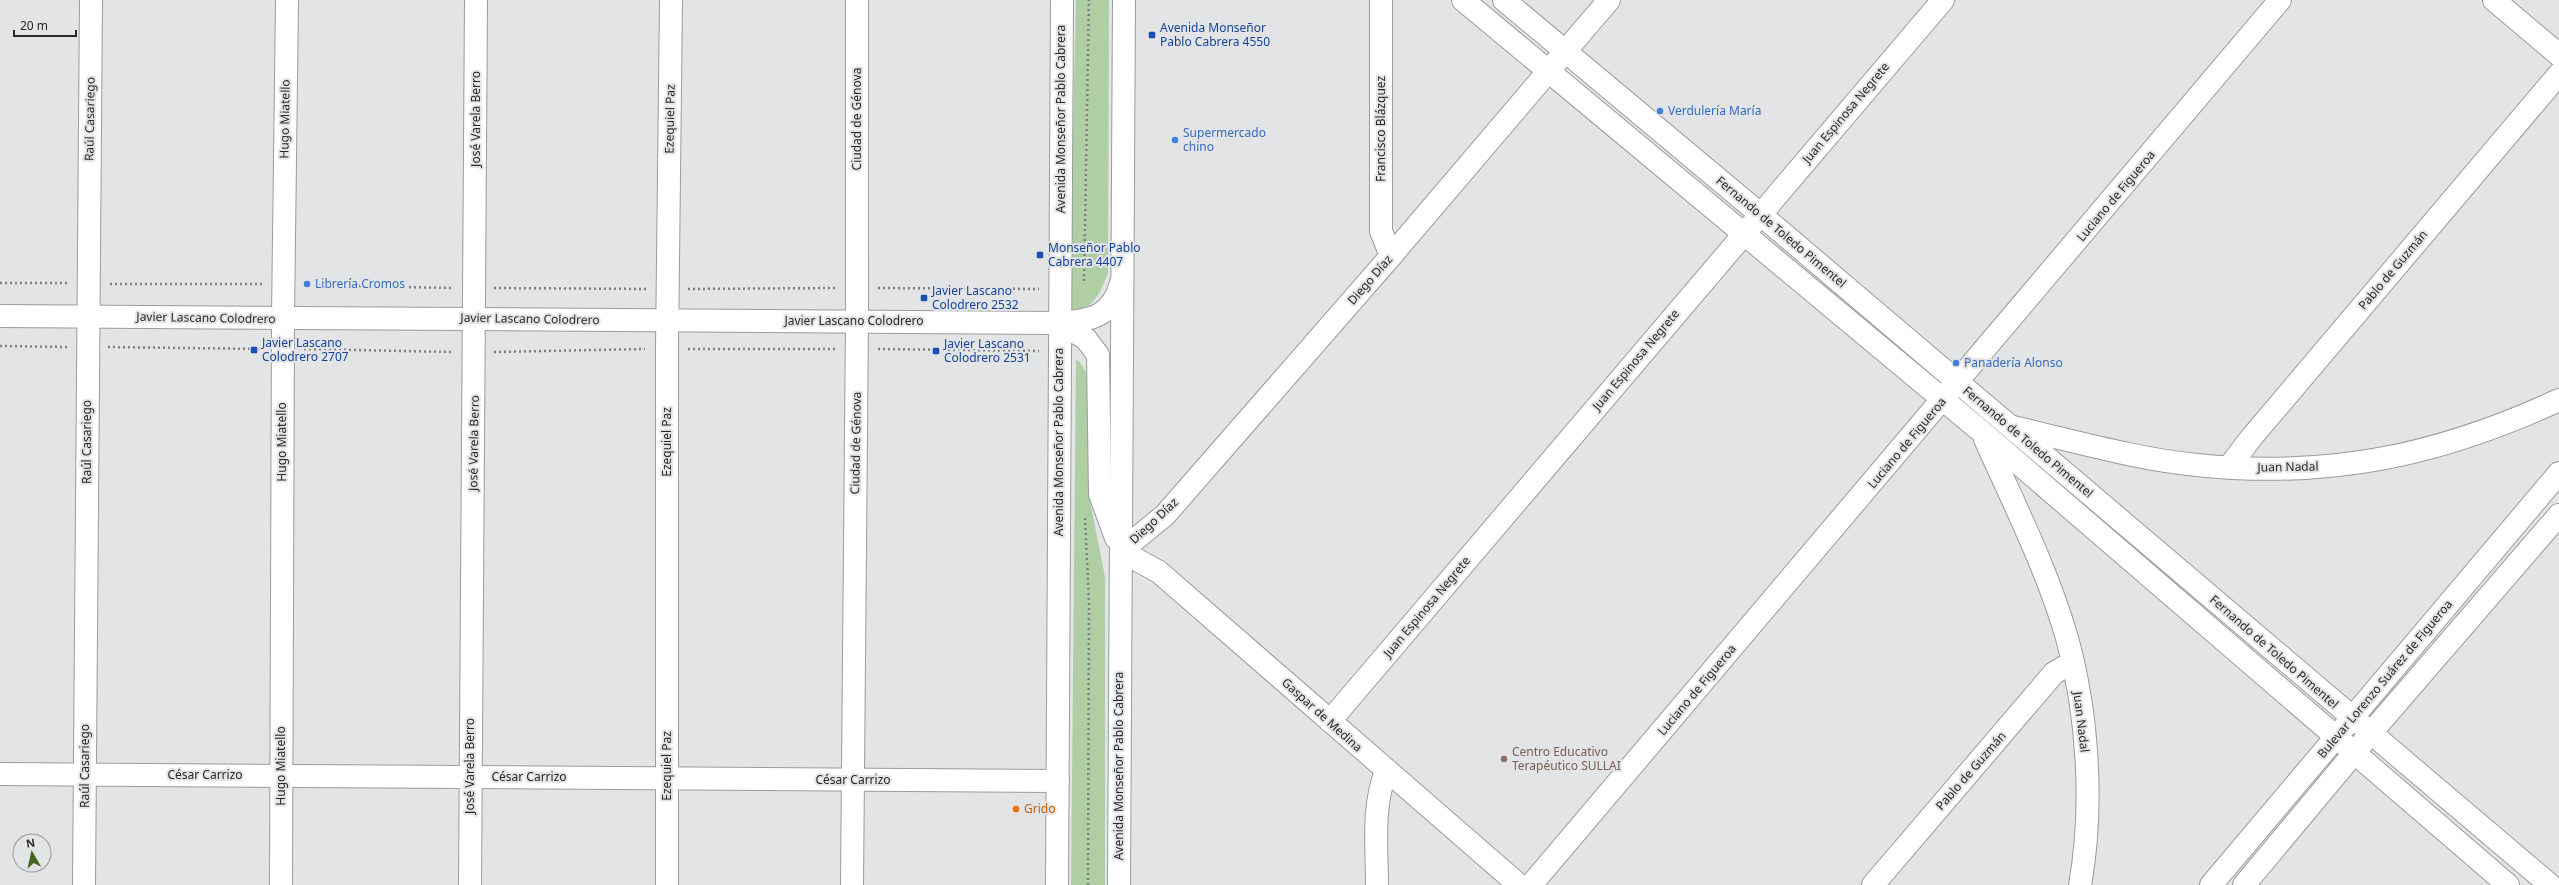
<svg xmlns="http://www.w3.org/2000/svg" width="2559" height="885" font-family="'Noto Sans',sans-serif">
<rect width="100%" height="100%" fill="#e2e4e6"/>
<g fill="#b0cea4">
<path d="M1076,0H1109L1108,273C1101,291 1096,304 1077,312L1070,308L1069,301Z"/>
<polygon points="1076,360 1079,361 1090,379 1089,496 1105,577 1105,885 1071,885"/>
</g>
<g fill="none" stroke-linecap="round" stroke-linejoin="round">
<defs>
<g id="street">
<polyline points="1381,0 1381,231 1391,256"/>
<polyline points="1463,0 1982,432 2508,885"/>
<polyline points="1504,0 1760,214 2550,885"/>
<polyline points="2494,0 2559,55"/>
<path d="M2013,427C2074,441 2136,459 2197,465C2329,479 2440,455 2559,400"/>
<path d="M1985,439C2014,504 2047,569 2067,638C2088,714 2094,807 2080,885"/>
<polyline points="2229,467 2251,438 2559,74"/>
<polyline points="1330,721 1943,0"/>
<polyline points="0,774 1058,781"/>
<polyline points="84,885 91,0"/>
<polyline points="281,885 283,318 287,0"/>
<polyline points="470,885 476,0"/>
<polyline points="667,885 667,349 671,0"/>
<polyline points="852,885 857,320 857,0"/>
<path d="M1377,885C1377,848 1372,807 1386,771"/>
<polyline points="1519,885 1159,572 1121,551 1165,515 1391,256 1609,0"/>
<polyline points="1531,885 2280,0"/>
<polyline points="1873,885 2054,673 2073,662"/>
<polyline points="2211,885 2559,473"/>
<polyline points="2244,885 2370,734 2559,515"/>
</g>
<polyline id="secondary" points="0,316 1060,323"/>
<g id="primary">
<polyline points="1060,323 1086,339 1098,355 1100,494 1116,538"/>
<path d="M1060,323C1091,320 1112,317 1121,283"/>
<polyline points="1057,885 1062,0"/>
<polyline points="1119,885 1124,0"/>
</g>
</defs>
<use href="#street" stroke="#9a9b9d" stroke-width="24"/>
<use href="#secondary" stroke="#9a9b9d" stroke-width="24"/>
<use href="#primary" stroke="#9a9b9d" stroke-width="24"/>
<g stroke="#7e7f80" stroke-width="2.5" stroke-dasharray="2 3" stroke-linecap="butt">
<polyline points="1084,281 1089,0"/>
<polyline points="0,283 67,283"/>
<polyline points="110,284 263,284"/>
<polyline points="304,285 453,288"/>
<polyline points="494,288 647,289"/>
<polyline points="878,288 1039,289"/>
<polyline points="688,289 835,288"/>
<polyline points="0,346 67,347"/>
<polyline points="108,347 261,349"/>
<polyline points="304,349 453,352"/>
<polyline points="688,349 835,349"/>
<polyline points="878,349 1039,351"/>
<polyline points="494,352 645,349"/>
<polyline points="1085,518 1089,602 1088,885"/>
</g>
<use href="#street" stroke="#fff" stroke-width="22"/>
<use href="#secondary" stroke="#fff" stroke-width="22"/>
<use href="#primary" stroke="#fff" stroke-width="22"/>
</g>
<g fill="#1a4fb4" stroke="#e2e4e6" stroke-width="1.5">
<rect x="1148" y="31" width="8" height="8" rx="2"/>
<rect x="1036" y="251" width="8" height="8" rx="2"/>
<rect x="920" y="294" width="8" height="8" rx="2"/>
<rect x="250" y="346" width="8" height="8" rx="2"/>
<rect x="932" y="347" width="8" height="8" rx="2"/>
</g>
<g fill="#3f7fe0" stroke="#e2e4e6" stroke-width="1.5">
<circle cx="1660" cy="111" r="4"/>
<circle cx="1175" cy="140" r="4"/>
<circle cx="307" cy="284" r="4"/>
<circle cx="1956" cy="363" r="4"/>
</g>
<circle fill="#8d6e63" stroke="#e2e4e6" stroke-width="1.5" cx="1504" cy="759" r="4"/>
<circle fill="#e8710a" stroke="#e2e4e6" stroke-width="1.5" cx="1016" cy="809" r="4"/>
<g text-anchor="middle" stroke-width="4" stroke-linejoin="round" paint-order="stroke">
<g font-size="12" fill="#164399" stroke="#e2e4e6" text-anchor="start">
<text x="1160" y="32">Avenida Monseñor<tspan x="1160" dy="14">Pablo Cabrera 4550</tspan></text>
<text x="1048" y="252">Monseñor Pablo<tspan x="1048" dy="14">Cabrera 4407</tspan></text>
<text x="932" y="295">Javier Lascano<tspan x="932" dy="14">Colodrero 2532</tspan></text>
<text x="262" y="347">Javier Lascano<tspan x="262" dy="14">Colodrero 2707</tspan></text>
<text x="944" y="348">Javier Lascano<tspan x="944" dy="14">Colodrero 2531</tspan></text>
</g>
<g font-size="12" fill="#366cbe" stroke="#e2e4e6" text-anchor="start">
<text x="1668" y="115">Verdulería María</text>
<text x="1183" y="137">Supermercado<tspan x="1183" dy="14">chino</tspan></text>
<text x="315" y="288">Librería Cromos</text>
<text x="1964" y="367">Panadería Alonso</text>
</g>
<g font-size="12" fill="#272828" stroke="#e2e4e6">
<text transform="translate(1846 113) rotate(-50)" y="4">Juan Espinosa Negrete</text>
<text transform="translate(90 119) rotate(-89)" y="4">Raúl Casariego</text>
<text transform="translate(285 119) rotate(-89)" y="4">Hugo Miatello</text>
<text transform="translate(476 119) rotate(-90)" y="4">José Varela Berro</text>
<text transform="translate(670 119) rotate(-89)" y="4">Ezequiel Paz</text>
<text transform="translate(857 119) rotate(-90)" y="4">Ciudad de Génova</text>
<text transform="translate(1061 119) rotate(-90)" y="4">Avenida Monseñor Pablo Cabrera</text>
<text transform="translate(1381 129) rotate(-90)" y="4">Francisco Blázquez</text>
<text transform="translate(2116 196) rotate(-50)" y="4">Luciano de Figueroa</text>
<text transform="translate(1781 232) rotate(40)" y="4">Fernando de Toledo Pimentel</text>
<text transform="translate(2393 270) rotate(-50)" y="4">Pablo de Guzmán</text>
<text transform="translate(1370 280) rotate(-49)" y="4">Diego Díaz</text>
<text transform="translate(206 318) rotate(1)" y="4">Javier Lascano Colodrero</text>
<text transform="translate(530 319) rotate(1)" y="4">Javier Lascano Colodrero</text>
<text x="854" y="325">Javier Lascano Colodrero</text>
<text transform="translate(1636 360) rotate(-50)" y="4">Juan Espinosa Negrete</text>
<text transform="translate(87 442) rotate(-90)" y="4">Raúl Casariego</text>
<text transform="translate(282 442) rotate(-90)" y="4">Hugo Miatello</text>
<text transform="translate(667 442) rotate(-90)" y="4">Ezequiel Paz</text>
<text transform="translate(1059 442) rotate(-90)" y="4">Avenida Monseñor Pablo Cabrera</text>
<text transform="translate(2028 442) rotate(40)" y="4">Fernando de Toledo Pimentel</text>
<text transform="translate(474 443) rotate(-89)" y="4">José Varela Berro</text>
<text transform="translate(856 443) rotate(-89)" y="4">Ciudad de Génova</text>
<text transform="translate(1907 443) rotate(-50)" y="4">Luciano de Figueroa</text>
<text transform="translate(2288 467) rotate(-1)" y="4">Juan Nadal</text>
<text transform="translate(1154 521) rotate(-43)" y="4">Diego Díaz</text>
<text transform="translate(1427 607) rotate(-50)" y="4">Juan Espinosa Negrete</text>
<text transform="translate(2274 652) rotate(41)" y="4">Fernando de Toledo Pimentel</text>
<text transform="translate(2385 679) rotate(-50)" y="4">Bulevar Lorenzo Suárez de Figueroa</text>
<text transform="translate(1697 690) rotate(-50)" y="4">Luciano de Figueroa</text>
<text transform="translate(1322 715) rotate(42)" y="4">Gaspar de Medina</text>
<text transform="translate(2081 722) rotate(83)" y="4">Juan Nadal</text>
<text transform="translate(85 766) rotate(-90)" y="4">Raúl Casariego</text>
<text transform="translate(281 766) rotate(-90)" y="4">Hugo Miatello</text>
<text transform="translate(470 766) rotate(-90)" y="4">José Varela Berro</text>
<text transform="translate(667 766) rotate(-90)" y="4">Ezequiel Paz</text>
<text transform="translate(1119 766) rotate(-90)" y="4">Avenida Monseñor Pablo Cabrera</text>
<text transform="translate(1971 771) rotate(-49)" y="4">Pablo de Guzmán</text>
<text x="205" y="779">César Carrizo</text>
<text x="529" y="781">César Carrizo</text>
<text x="853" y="784">César Carrizo</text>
</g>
<g font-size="12" fill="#785e54" stroke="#e2e4e6" text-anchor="start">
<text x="1512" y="756">Centro Educativo<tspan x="1512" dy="14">Terapéutico SULLAI</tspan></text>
</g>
<g font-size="12" fill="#c56008" stroke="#e2e4e6" text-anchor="start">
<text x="1024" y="813">Grido</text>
</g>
</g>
<g transform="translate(32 853) rotate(351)"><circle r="19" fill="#e2e4e6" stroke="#97999a"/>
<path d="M0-3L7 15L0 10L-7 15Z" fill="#44661d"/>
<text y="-6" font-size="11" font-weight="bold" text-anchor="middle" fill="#272828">N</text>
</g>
<path d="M14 30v6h62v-6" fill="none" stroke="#272828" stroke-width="2"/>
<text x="20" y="30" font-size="12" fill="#272828" stroke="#e2e4e6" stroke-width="3" paint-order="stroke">20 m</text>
</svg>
